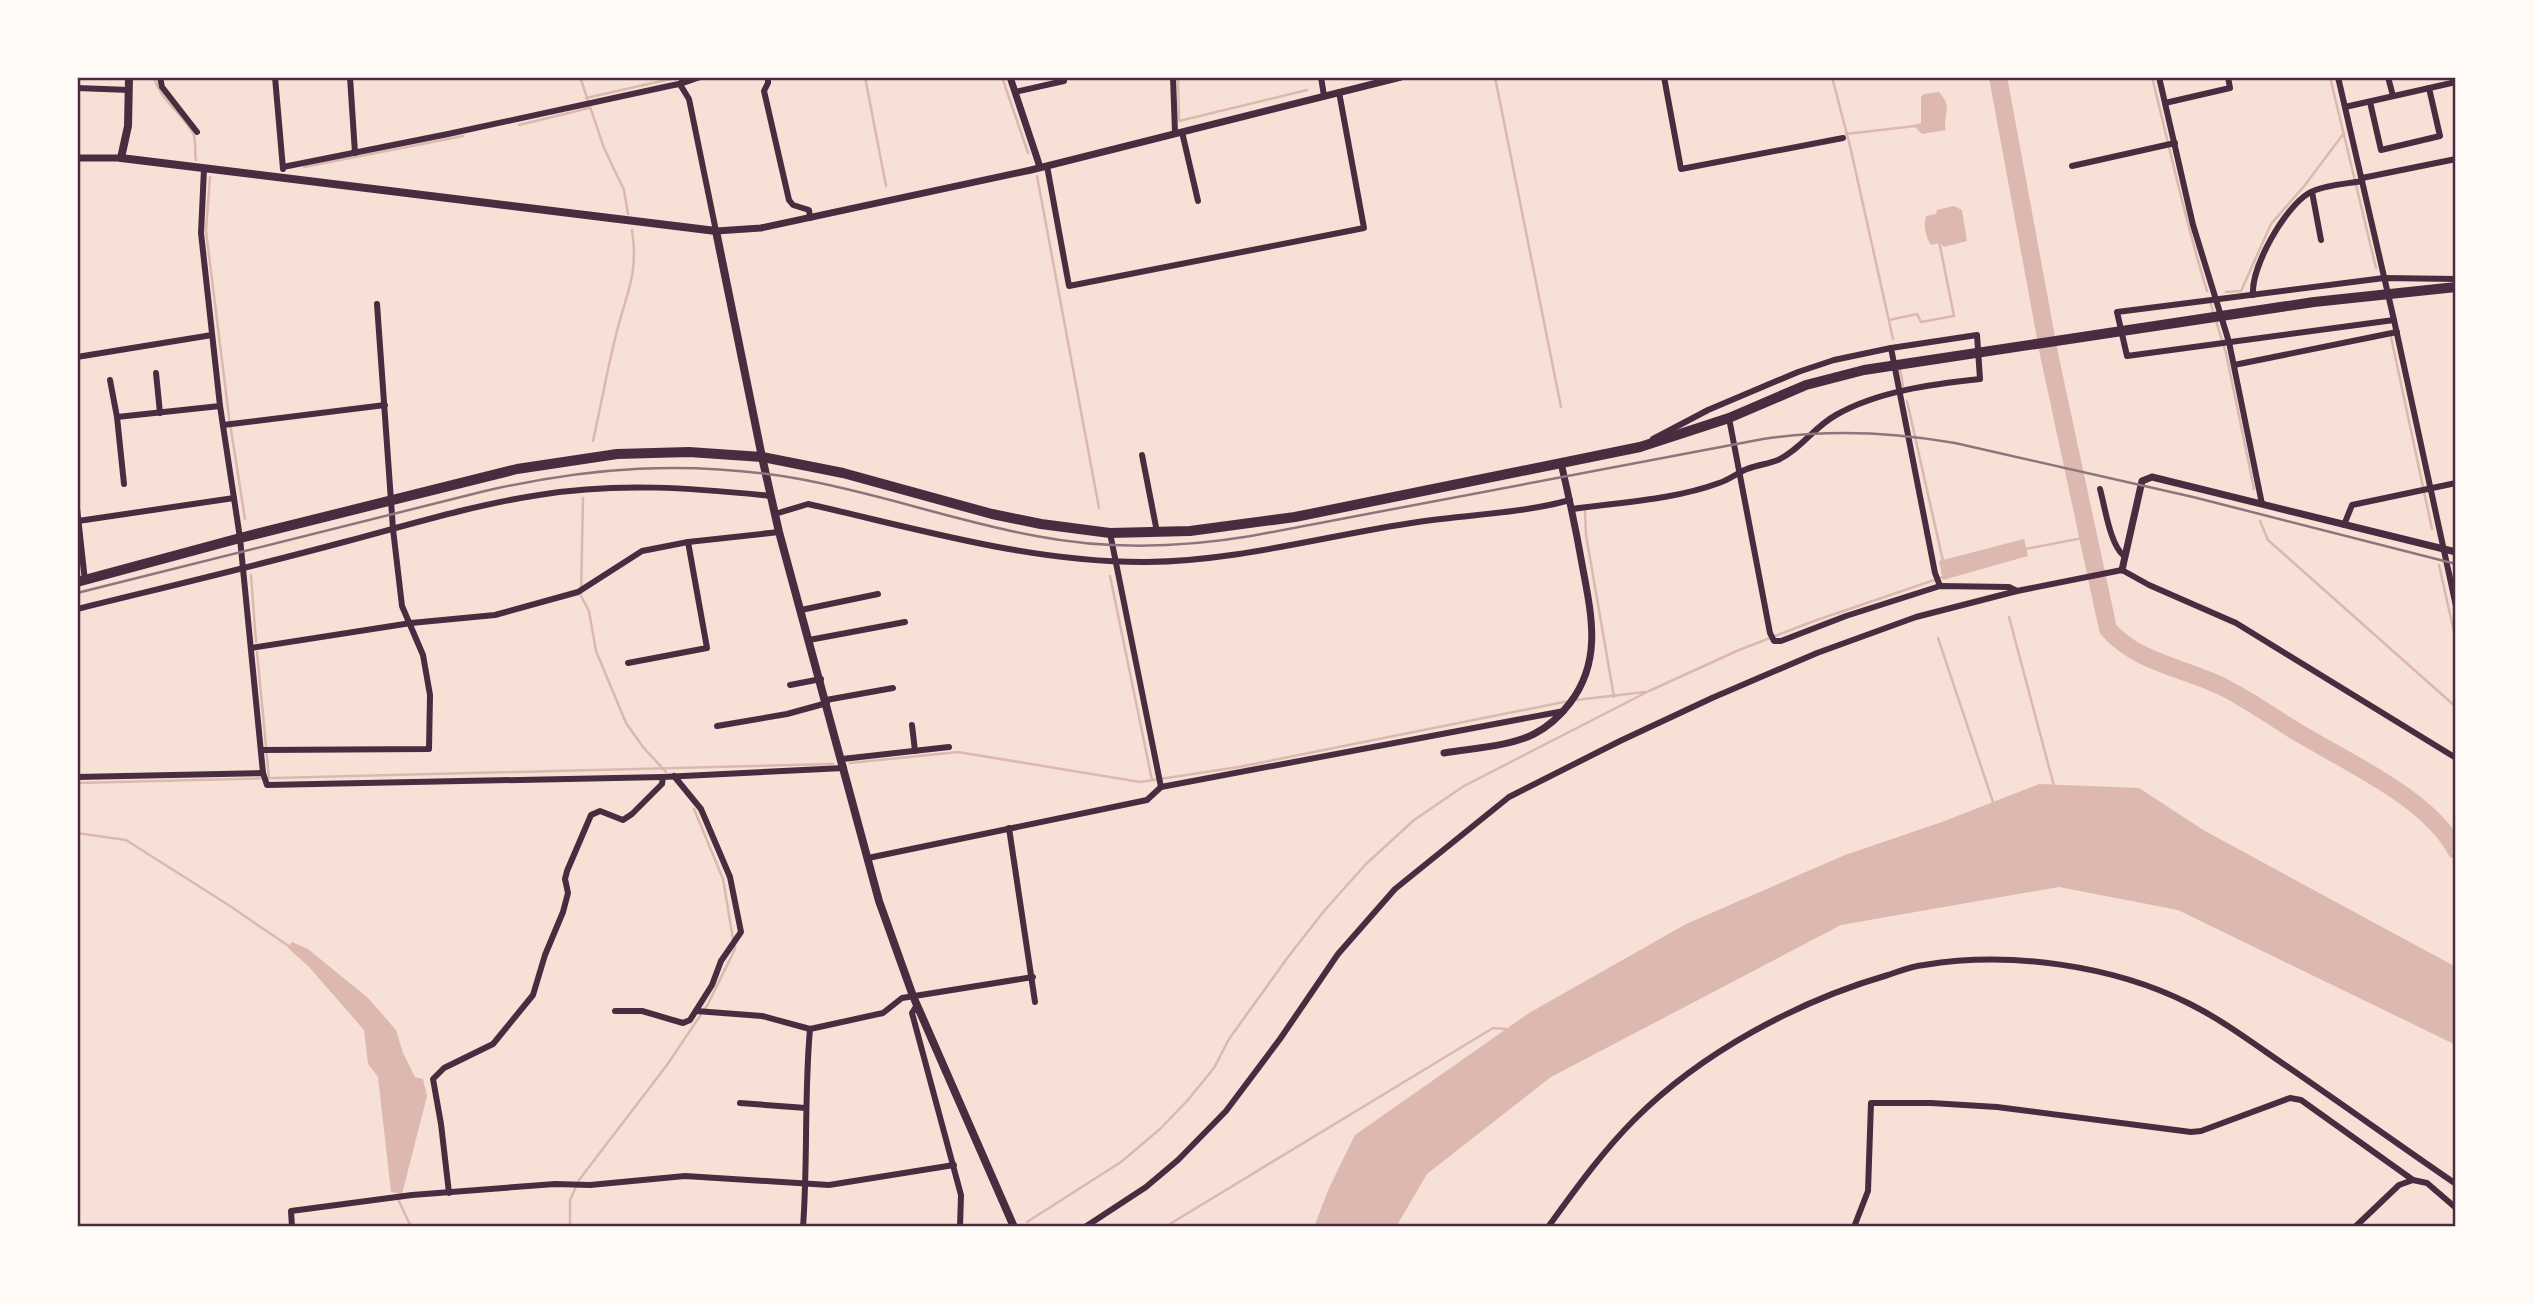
<svg xmlns="http://www.w3.org/2000/svg" width="2533" height="1304" font-family="'IBM Plex Sans',sans-serif">
<rect width="100%" height="100%" fill="#f7e1d7"/>
<g fill="#dcb8b0">
<path d="M1939,92C1954,108 1942,116 1946,130L1922,134L1913,125L1921,123V97L1924,94Z"/>
<path d="M1954,206L1962,210L1967,241L1944,247L1940,243L1931,245C1926,239 1923,224 1926,216L1936,214L1937,210Z"/>
<polygon points="2024,539 2028,556 1943,580 1939,561"/>
<polygon points="2039,784 2139,788 2205,831 2456,967 2456,1045 2178,910 2059,887 1841,925 1551,1077 1427,1174 1396,1227 1314,1227 1329,1188 1355,1135 1529,1013 1686,924 1845,855 1942,822"/>
<polygon points="292,942 308,949 368,998 396,1030 403,1053 415,1077 423,1079 427,1096 402,1194 391,1192 378,1077 368,1064 364,1030 309,967 288,948"/>
</g>
<g fill="none" stroke-linecap="round" stroke-linejoin="round">
<g stroke="#dcb8b0" stroke-width="2.5">
<path d="M154,77C160,100 182,113 193,133C197,142 194,153 196,160"/>
<polyline points="580,77 604,148 624,190 628,214"/>
<polyline points="865,77 886,186"/>
<polyline points="1002,77 1028,153"/>
<polyline points="1178,77 1179,121 1307,90"/>
<polyline points="1495,77 1561,407"/>
<polyline points="1832,77 1850,146 1893,339"/>
<path d="M2152,77C2170,149 2185,221 2207,291"/>
<polyline points="2330,77 2376,268"/>
<polyline points="586,98 675,78"/>
<polyline points="519,125 589,108"/>
<polyline points="1846,134 1915,126"/>
<polyline points="304,167 463,136"/>
<polyline points="1037,176 1099,508"/>
<polyline points="210,177 206,231 229,417 245,519"/>
<polyline points="2226,292 2241,291 2271,224 2305,185 2344,133"/>
<polyline points="2211,304 2214,315"/>
<polyline points="1889,320 1917,314 1921,322 1954,316 1939,241"/>
<polyline points="2216,321 2226,353 2254,489"/>
<polyline points="2391,337 2432,529"/>
<polyline points="1900,369 1903,386"/>
<polyline points="1907,401 1943,561"/>
<path d="M593,441C601,406 607,370 616,335C626,294 639,274 632,230"/>
<polyline points="583,498 581,596 589,611 596,651 626,723 643,747 666,772"/>
<polyline points="1585,511 1586,535 1614,697"/>
<polyline points="2260,521 2268,540 2456,707"/>
<polyline points="2025,549 2088,537"/>
<polyline points="2439,565 2456,641"/>
<polyline points="251,575 256,642"/>
<polyline points="1110,576 1152,780"/>
<polyline points="2009,617 2054,786"/>
<polyline points="1938,638 1994,805"/>
<polyline points="257,652 269,778"/>
<polyline points="1576,700 1645,692"/>
<polyline points="850,763 958,752 1140,782 1239,767 1569,701"/>
<polyline points="77,783 833,764"/>
<polyline points="694,809 723,879 733,939"/>
<polyline points="77,833 126,840 230,906 290,947"/>
<polyline points="398,1199 411,1227"/>
<polyline points="1027,1222 1121,1162 1160,1129 1187,1101 1214,1068 1229,1039 1288,957 1324,911 1366,864 1414,820 1464,786 1649,691 1739,650 1814,621 1946,576"/>
<polyline points="570,1227 570,1200 579,1180 667,1065 708,1004 735,949 735,945"/>
<polyline points="1165,1227 1493,1028 1506,1029"/>
</g>
<path stroke="#dcb8b0" stroke-width="18" d="M1998,77L2049,354L2108,629C2136,662 2184,668 2221,686C2250,700 2276,720 2304,736C2351,764 2430,800 2456,850"/>
<g stroke="#4a2c40" stroke-width="6">
<polyline points="160,77 162,87 197,132"/>
<polyline points="275,77 283,169"/>
<polyline points="350,77 355,153"/>
<polyline points="683,77 681,86 689,99 716,231"/>
<polyline points="768,77 768,83 764,91 789,200 793,205 809,210 810,218"/>
<polyline points="1173,77 1175,133"/>
<polyline points="1321,77 1324,96"/>
<polyline points="1664,77 1681,169 1843,138"/>
<polyline points="2159,77 2193,225 2229,342 2262,504"/>
<polyline points="2338,77 2394,320 2456,606"/>
<polyline points="2388,77 2393,96"/>
<polyline points="77,88 129,90"/>
<polyline points="1015,92 1064,81"/>
<polyline points="2370,102 2381,150 2440,136 2429,88"/>
<polyline points="2165,103 2230,88 2228,77"/>
<polyline points="2345,107 2456,82"/>
<polyline points="1182,132 1198,201"/>
<polyline points="1047,166 1069,286 1364,228 1339,92"/>
<polyline points="2072,166 2175,143"/>
<path d="M283,167L448,134L669,86C684,84 686,81 700,77"/>
<polyline points="204,169 201,233 220,406 240,538 263,773"/>
<polyline points="2362,178 2456,159"/>
<polyline points="2312,192 2321,240"/>
<path d="M2253,295C2251,267 2284,208 2309,193C2323,185 2346,184 2362,181"/>
<polyline points="2394,320 2127,356 2117,312 2384,278 2456,279"/>
<polyline points="1891,348 1935,573 1940,586"/>
<polyline points="77,357 212,335"/>
<polyline points="2234,365 2397,332"/>
<polyline points="156,373 160,413"/>
<polyline points="110,380 117,417"/>
<polyline points="1729,418 1770,633 1774,641 1781,641 1846,616 1940,586 2009,587 2017,591"/>
<polyline points="223,425 385,405"/>
<polyline points="1142,455 1157,532"/>
<polyline points="124,484 117,417 220,406"/>
<path d="M2100,489C2105,507 2110,545 2124,556"/>
<polyline points="77,508 85,581"/>
<path d="M1572,509C1620,502 1673,500 1719,483C1729,480 1737,473 1747,469C1757,465 1768,464 1778,460C1801,449 1814,427 1836,415C1878,391 1933,384 1980,379L1977,335L1891,348L1834,360L1798,372L1708,410L1653,439"/>
<path d="M775,514L808,504C919,529 1032,563 1147,562C1239,561 1328,535 1418,522C1469,514 1520,514 1570,500"/>
<polyline points="78,521 234,498"/>
<polyline points="2344,525 2352,505 2456,483"/>
<polyline points="1110,533 1161,787"/>
<path d="M77,609C166,587 255,566 344,542C408,525 473,505 539,495C616,482 694,488 771,496"/>
<polyline points="801,610 878,594"/>
<polyline points="809,640 905,622"/>
<polyline points="251,648 411,623 495,615 578,592 642,551 688,542 779,532"/>
<polyline points="628,663 707,648 688,542"/>
<polyline points="790,685 821,679"/>
<polyline points="826,700 893,688"/>
<polyline points="912,725 915,751"/>
<polyline points="717,726 787,714 827,703"/>
<polyline points="261,750 429,749 430,695 423,655 402,606 393,529 377,304"/>
<polyline points="842,759 949,747"/>
<polyline points="77,777 263,773 267,785 663,777"/>
<polyline points="1009,828 1035,1002"/>
<polyline points="868,858 1147,800 1161,787 1564,711"/>
<polyline points="917,1005 912,1013 961,1195 960,1227"/>
<polyline points="615,1011 642,1011 683,1023 690,1020 712,985 721,961 741,932 730,877 701,809 674,776"/>
<polyline points="696,1011 762,1016 810,1029"/>
<polyline points="740,1103 806,1108"/>
<polyline points="449,1193 441,1124 433,1079 444,1068 493,1044 533,995 545,955 563,912 568,893 565,879 567,871 591,815 600,811 623,820 632,814 662,784 663,777 844,768"/>
<polyline points="292,1227 291,1211 412,1195 555,1184 590,1185 685,1176 829,1185 954,1165"/>
<path d="M803,1227C808,1161 804,1095 810,1029L883,1013L902,998L1033,977"/>
<polyline points="1085,1227 1146,1187 1178,1160 1226,1111 1280,1039 1338,954 1395,889 1509,797 1620,741 1712,698 1817,653 1916,617 2017,591 2122,570 2149,585 2236,623 2456,758"/>
<path d="M1548,1227C1575,1190 1602,1152 1635,1119C1702,1052 1798,1001 1888,975C1900,971 1912,966 1924,965C2010,951 2113,965 2190,1004C2224,1021 2254,1044 2285,1065C2342,1104 2399,1145 2456,1184"/>
<polyline points="1854,1227 1868,1191 1871,1103 1931,1103 1997,1107 2191,1132 2201,1131 2290,1098 2301,1100 2413,1180 2427,1183 2456,1208"/>
<polyline points="2355,1227 2399,1185 2413,1180"/>
</g>
<g stroke="#4a2c40" stroke-width="7">
<polyline points="1010,77 1040,167"/>
<polyline points="77,158 121,158"/>
<polyline points="716,231 761,228 1031,170 1401,77"/>
<polyline points="2122,570 2142,481 2152,477 2456,552"/>
<path d="M1444,753C1472,748 1508,747 1534,734C1548,727 1560,716 1570,703C1603,660 1591,613 1582,564C1576,530 1569,497 1561,463"/>
</g>
<polyline stroke="#4a2c40" stroke-width="8" points="129,77 128,126 121,158 716,231 762,457 779,532 879,901 913,996 1014,1227"/>
<polyline stroke="#4a2c40" stroke-width="10" points="77,582 240,538 517,469 617,454 689,452 762,457 843,473 992,514 1041,524 1110,533 1190,531 1295,517 1640,447 1729,418 1806,385 1864,370 2314,302 2456,287"/>
<path stroke="#8f747c" stroke-width="2.5" d="M77,593L485,491C590,467 687,460 794,478C876,492 954,521 1036,536C1108,550 1179,548 1251,536L1763,439C1828,429 1891,432 1955,443L2193,497L2456,564"/>
</g>
<rect width="2533" height="1304" fill="none" stroke="#fffaf5" stroke-width="158"/>
<rect x="79" y="79" width="2375" height="1146" fill="none" stroke="#4a2c40" stroke-width="2.5"/>
</svg>
